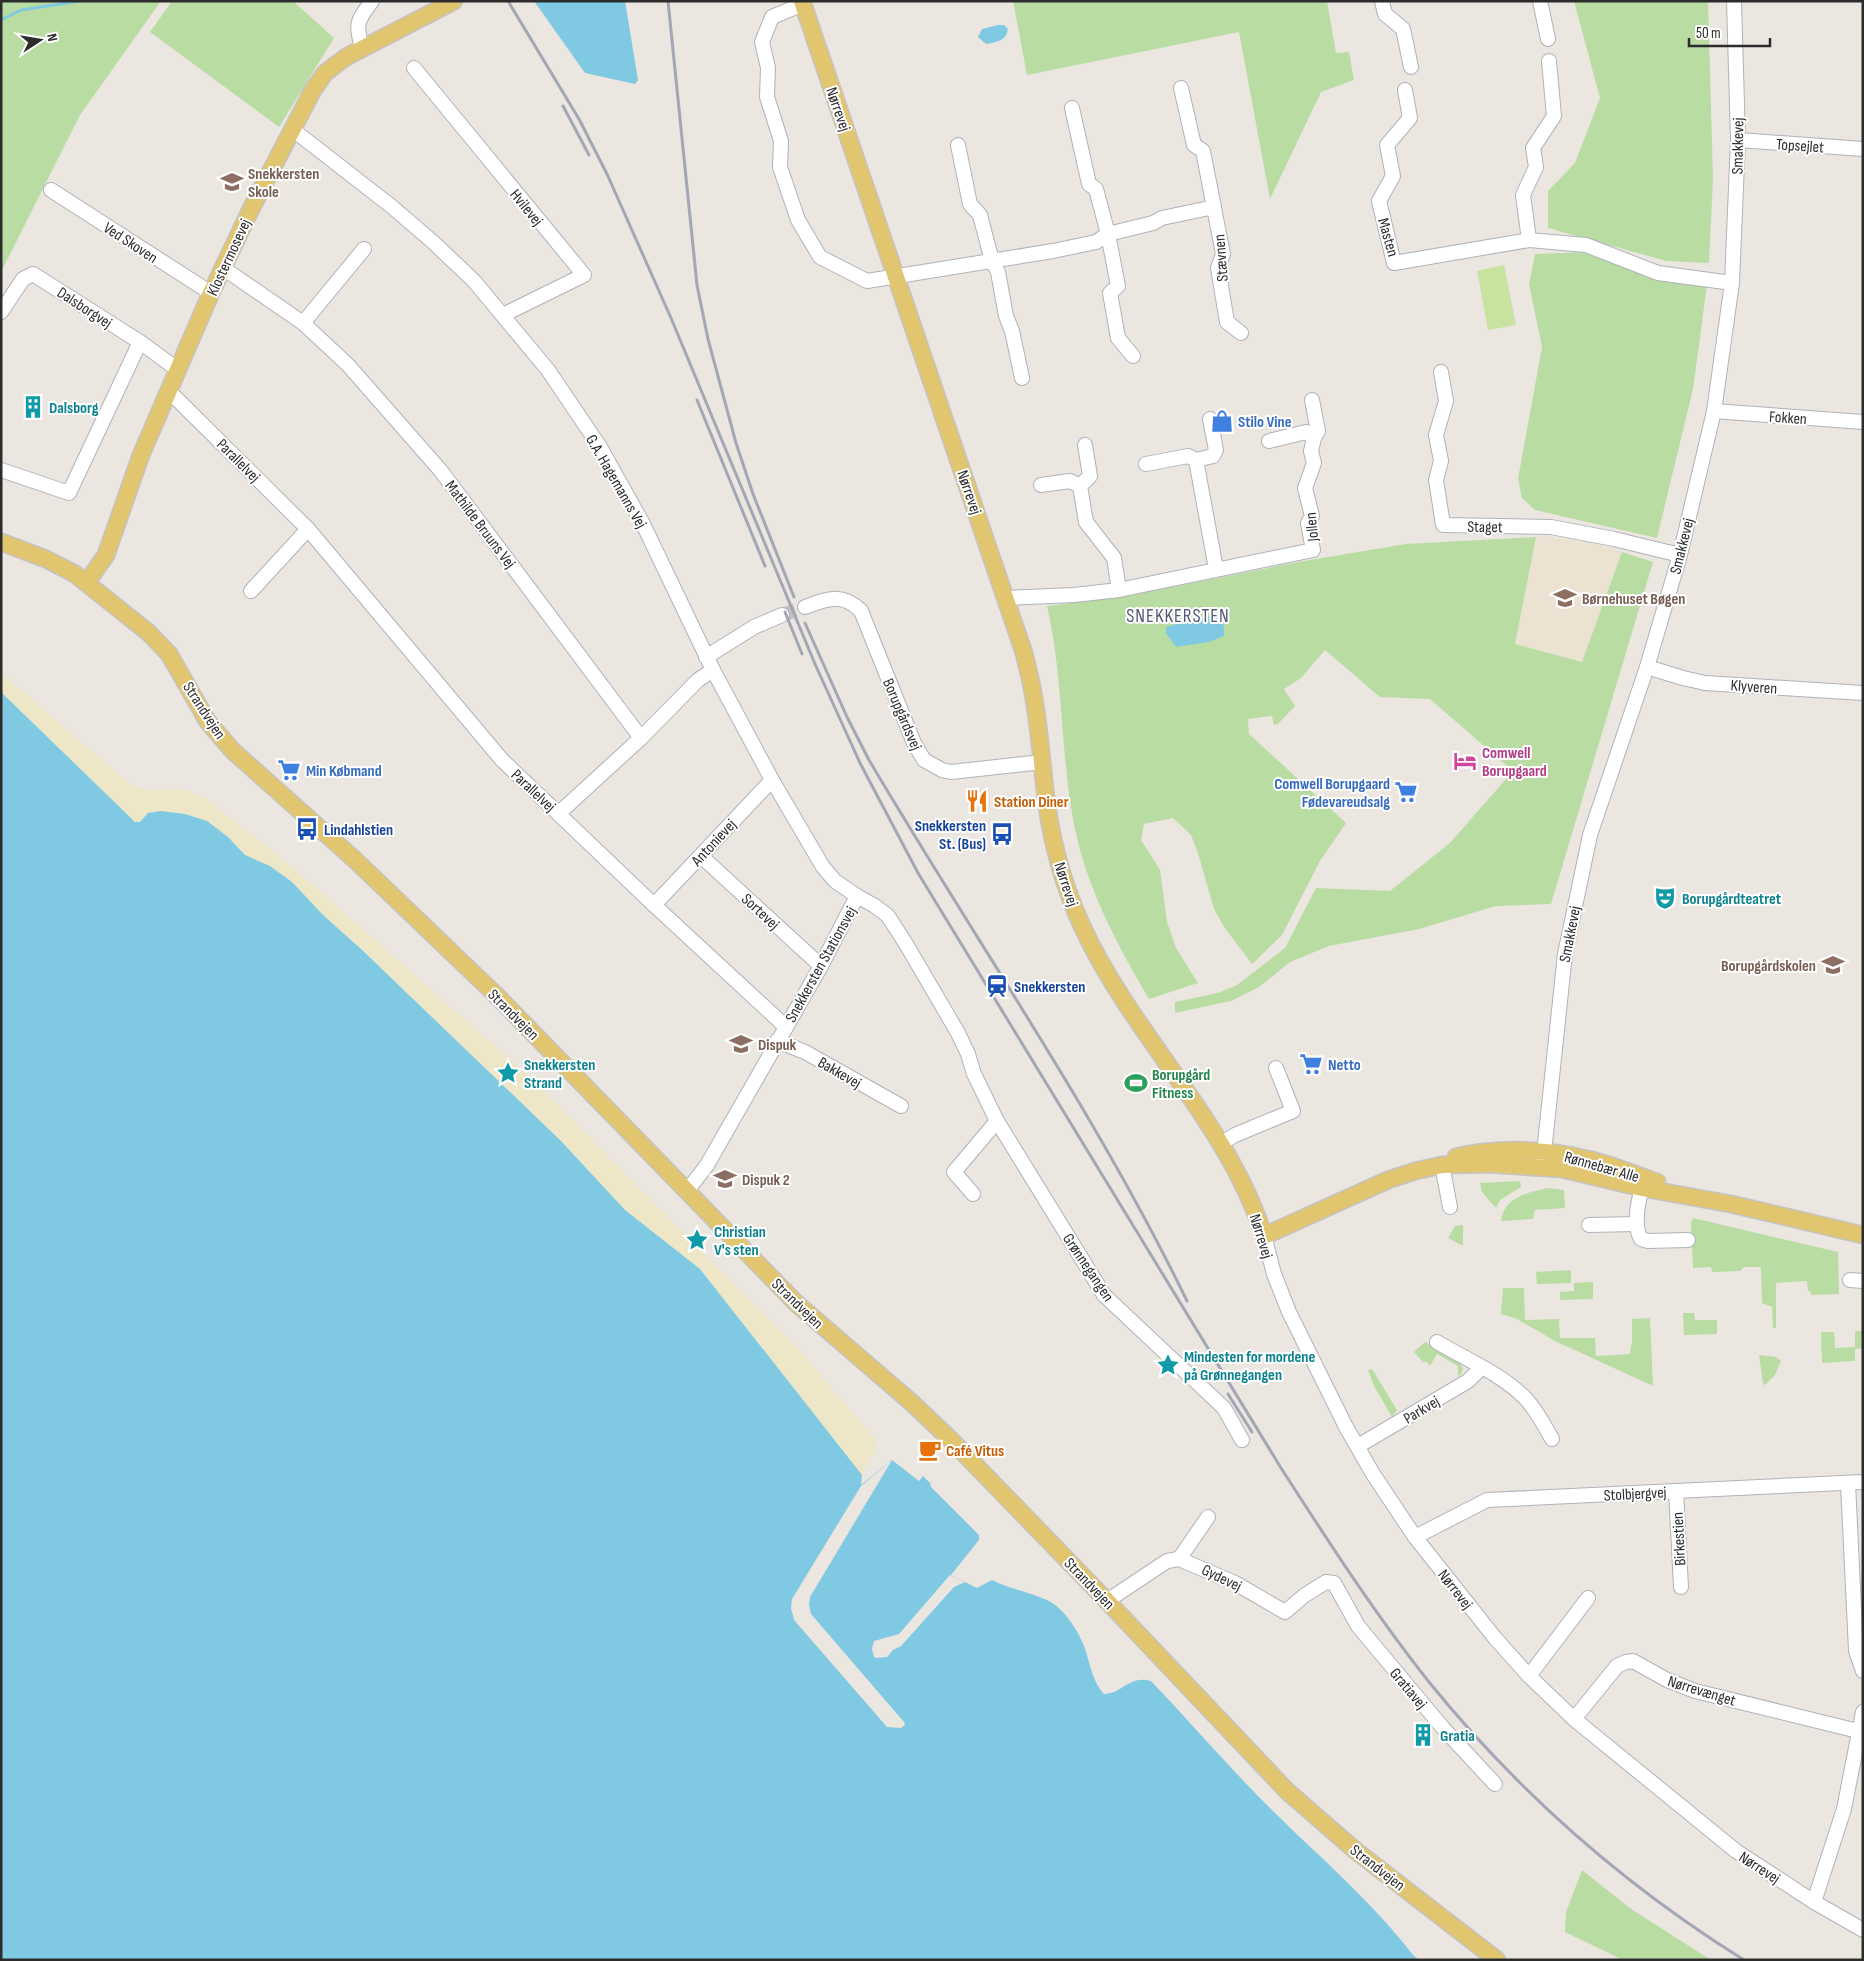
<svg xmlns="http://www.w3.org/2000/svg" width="1864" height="1961" font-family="'Sofia Sans Condensed',sans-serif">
<rect width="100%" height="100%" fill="#ece6e0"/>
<polygon fill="#ebe2d1" points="1536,537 1550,537 1598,544 1622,552 1582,662 1515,644"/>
<g fill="#b8dca2">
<polygon points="1,1 161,1 80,115 1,272"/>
<polygon points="172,1 293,1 334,38 279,127 150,32"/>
<polygon points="1013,1 1327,1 1336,53 1349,52 1354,80 1321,92 1270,199 1239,32 1027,75"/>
<polygon points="1574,1 1708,1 1713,179 1709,263 1666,261 1548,228 1548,191 1575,163 1600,98"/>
<polygon points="1586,252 1660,278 1707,285 1693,389 1657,538 1535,510 1522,498 1518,479 1542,347 1529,284 1535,254"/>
<path d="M1536,537L1515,644L1582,662L1622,552L1653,562L1551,904L1496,906L1419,929L1329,946L1290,962L1259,987L1231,1001L1175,1013V1002L1218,993L1237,985L1285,948L1316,888L1390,891L1450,843L1513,771L1430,699L1380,697L1325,650L1301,678L1284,689L1295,706L1278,724L1274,725L1272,716L1248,719L1249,734L1346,823L1320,861L1282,935L1252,964L1224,927L1214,909L1198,853L1191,835L1173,818L1144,824L1141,840L1160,870L1167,922L1176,948L1198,983L1149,999C1118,946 1088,891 1075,829C1060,756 1064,679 1047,606L1121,597L1298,562L1406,544Z"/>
<polygon points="1520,1181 1521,1187 1500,1200 1496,1208 1482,1192 1480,1183"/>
<path d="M1547,1188L1564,1190L1565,1208L1535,1210L1533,1219L1501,1221C1504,1197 1527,1193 1547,1188Z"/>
<polygon points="1693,1218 1838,1252 1839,1294 1811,1295 1810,1291 1808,1291 1807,1281 1776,1283 1776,1328 1773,1328 1772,1307 1762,1303 1761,1267 1744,1267 1740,1271 1712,1272 1711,1267 1693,1268 1691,1223"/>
<polygon points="1463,1225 1463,1246 1448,1238 1455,1226"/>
<polygon points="1571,1270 1571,1283 1537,1284 1536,1272"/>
<polygon points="1593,1282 1593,1299 1560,1300 1560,1292 1574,1291 1574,1283"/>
<polygon points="1503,1288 1524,1288 1525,1319 1526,1320 1559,1319 1560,1338 1595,1338 1596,1356 1630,1354 1631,1345 1632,1345 1632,1319 1650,1318 1653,1386 1555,1341 1517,1319 1501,1314"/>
<polygon points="1683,1313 1694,1313 1695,1320 1717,1320 1717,1334 1684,1335"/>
<polygon points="1855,1331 1863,1331 1863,1348 1855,1349 1855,1361 1822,1363 1821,1332 1834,1332 1835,1348 1855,1347"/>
<polygon points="1425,1342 1459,1363 1463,1368 1461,1374 1458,1376 1458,1366 1437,1354 1430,1366 1426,1361 1424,1363 1414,1352"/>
<polygon points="1759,1355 1776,1357 1781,1361 1775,1375 1765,1385 1763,1384"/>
<polygon points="1372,1369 1397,1410 1392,1417 1374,1386 1368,1370"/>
<polygon points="1582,1870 1631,1909 1711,1960 1623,1960 1565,1932 1566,1912"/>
</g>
<path fill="#ede6c7" d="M1,673L131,785C151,795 162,788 183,790C191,791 198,794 206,798L297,871L531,1078L800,1351L875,1439V1451L862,1475L700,1269L625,1210L561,1141L361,949L323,915L292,882L270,866L245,855L228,837L207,821L198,817L161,811L148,813L140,822H135L1,692Z"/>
<polygon fill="#c8e29f" points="1504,265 1516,325 1488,330 1477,271"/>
<g fill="#7fcae2">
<polygon points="534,1 625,1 638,80 635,84 585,73"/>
<path d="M998,25H1004L1008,29C1006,41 997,42 986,44L978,37L982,29Z"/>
<path d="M1217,614C1224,619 1224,628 1224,636L1209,642L1176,647L1166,633V627Z"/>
<path d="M1,692L135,822H140L148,813L161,811L185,814L207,821L228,837L245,855L270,866L292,882L323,915L361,949L561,1141L625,1210L700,1269L862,1475L861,1485L892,1460L919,1481L923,1476L931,1484L930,1485L932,1488L979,1535V1540L951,1575L977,1588L992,1580C1010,1589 1030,1592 1047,1600C1062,1607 1075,1626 1082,1641C1090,1659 1090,1678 1104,1694C1122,1694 1129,1675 1151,1681C1193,1725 1232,1771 1276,1814C1323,1860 1373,1903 1413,1955L1419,1960H1Z"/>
</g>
<g fill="#ece6e0">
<polygon points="892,1460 810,1597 809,1605 811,1614 904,1722 905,1725 901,1728 887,1727 794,1620 791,1608 792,1599 861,1486"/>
<polygon points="950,1575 965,1582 954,1587 901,1646 893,1650 887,1657 877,1658 874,1657 872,1649 874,1641 899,1634"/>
</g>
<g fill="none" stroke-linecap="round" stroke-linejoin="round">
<polyline stroke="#7fcae2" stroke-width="3" points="1,20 21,10 80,1"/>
<polyline stroke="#c6c1bc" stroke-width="14" stroke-dasharray="14 7" stroke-linecap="butt" points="782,615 805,607"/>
<defs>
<g id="minor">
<polyline points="1382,1 1385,14 1403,29 1411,67"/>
<polyline points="1540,1 1548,39"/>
<polyline points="803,4 772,17 762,42 768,68 767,97 781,141 780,167 798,220 820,257 867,281 1053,251 1096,242 1108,234 1153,223 1162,218 1214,207"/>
<path d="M362,48C355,22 357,22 372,1"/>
<polyline points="414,68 584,275 503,315"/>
<polyline points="1181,88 1194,145 1203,151 1223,254 1218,268 1227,322 1241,333"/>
<polyline points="1405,90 1410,118 1387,145 1393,176 1379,201 1394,263 1529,240 1586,245 1658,273 1732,283"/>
<polyline points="1072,108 1089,184 1096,189 1108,234 1118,286 1110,293 1118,338 1133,356"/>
<polyline points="292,129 391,206 433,242 474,281 548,370 600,447 643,524 713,670 772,780 823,867 835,881 857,896"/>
<polyline points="1738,140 1863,149"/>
<polyline points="958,145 970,204 980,215 992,261 998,272 1006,316 1012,331 1022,378"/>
<polyline points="51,190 211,293"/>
<polyline points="1529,240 1523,195 1536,167 1533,148 1554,116 1549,61"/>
<polyline points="223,268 303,323 348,365 441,471 641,738"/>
<polyline points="1,312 23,279 33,274 140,342 177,369"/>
<polyline points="303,323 364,249"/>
<polyline points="1441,372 1446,401 1436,435 1441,461 1436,480 1443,525 1551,527 1614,539 1680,555"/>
<polyline points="167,394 175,397 193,415 308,529 502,760 654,905 786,1027"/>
<polyline points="1714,411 1863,422"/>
<polyline points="1210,419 1216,450 1213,456 1196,460 1216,569"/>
<polyline points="1269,441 1306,432 1314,438"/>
<polyline points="1085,445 1090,476 1080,486 1086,522 1114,558 1119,590"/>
<polyline points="1146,464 1188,456 1196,460"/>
<polyline points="1,470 69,493 140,342"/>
<polyline points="1041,485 1070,481 1080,486"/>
<polyline points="251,591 308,529"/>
<polyline points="1005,598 1074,595 1119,590 1313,550 1308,523 1312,516 1305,488 1314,463 1311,451 1314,438 1318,431 1312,400"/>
<path d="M805,607C827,599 842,592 861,611L914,743L924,760L942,770L951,772L1042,762"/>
<polyline points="706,657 754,627 782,615"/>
<polyline points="1647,667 1683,678 1705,683 1863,693"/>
<polyline points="559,813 641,738 698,680 713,670"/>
<polyline points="701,856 821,966"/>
<polyline points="654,905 772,780"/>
<polyline points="777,1041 805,1052 901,1106"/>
<polyline points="1220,1144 1235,1135 1293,1111 1276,1068"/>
<polyline points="1543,1162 1565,954 1590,835 1647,667 1680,555 1714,411 1732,283 1738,140 1734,1"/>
<polyline points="1442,1165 1450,1207"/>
<path d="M1645,1179C1639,1196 1632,1224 1641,1239L1648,1241L1688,1240"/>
<polyline points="687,1191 707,1165 821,966 857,896 875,906 888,916 906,944 958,1033 968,1054 974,1074 997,1121 1104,1295 1224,1408 1242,1440"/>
<polyline points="973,1194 954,1172 997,1121"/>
<polyline points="1589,1225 1637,1224"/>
<polyline points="1264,1236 1274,1274 1289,1312 1346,1427 1373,1474 1415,1537 1495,1638 1529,1676 1574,1719 1736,1851 1814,1902 1863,1930"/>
<polyline points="1850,1280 1863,1281"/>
<path d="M1437,1342C1467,1360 1502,1374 1526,1399C1537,1411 1544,1425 1552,1439"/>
<polyline points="1358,1446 1468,1381 1481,1368"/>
<polyline points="1848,1483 1856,1651 1863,1671"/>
<polyline points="1676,1491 1681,1587"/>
<polyline points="1415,1537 1487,1500 1863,1482"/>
<polyline points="1179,1559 1208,1517"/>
<polyline points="1107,1601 1167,1561 1179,1559 1235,1583 1285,1612 1305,1595 1326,1582 1334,1583 1358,1626 1443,1728 1495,1784"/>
<polyline points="1529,1676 1588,1598"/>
<polyline points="1574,1719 1617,1666 1626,1662 1633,1661 1667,1680 1695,1691 1858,1731"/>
<polyline points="1814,1902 1844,1809 1863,1712"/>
</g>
<g id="major">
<path d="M802,1L1024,653C1027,666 1031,680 1033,693C1040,731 1042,769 1047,806C1053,847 1065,889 1082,926C1132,1035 1227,1121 1264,1236L1388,1180L1415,1171L1442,1165L1488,1164L1562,1169L1642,1188L1731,1204L1863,1235"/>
<polyline points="1,542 46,559 75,574 149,633 169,654 208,722 233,751 354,859 496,995 796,1303 911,1402 950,1439 1107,1601 1287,1791 1356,1851 1497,1960"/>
<polyline points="87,582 106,555 141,455 211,293 250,211 313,90 325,73 346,57 454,1"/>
<path d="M1456,1157C1505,1145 1562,1150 1609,1165C1625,1170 1641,1177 1657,1182"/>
</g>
</defs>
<use href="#minor" stroke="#b0b2bb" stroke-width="16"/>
<use href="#major" stroke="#c4c4c4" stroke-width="19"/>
<use href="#minor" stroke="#fff" stroke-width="14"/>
<use href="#major" stroke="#e2c56f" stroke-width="16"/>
<g stroke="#a3a6b4" stroke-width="3">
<path d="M508,1L579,119L607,174L671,318L815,664L860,763L918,873L1281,1468C1328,1541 1375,1614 1429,1682C1518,1792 1624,1885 1744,1960"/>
<polyline points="668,1 697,285 708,339 736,443 753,494 794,597"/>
<polyline points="563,106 589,155"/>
<polyline points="697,400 765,566"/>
<polyline points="785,612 802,654"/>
<path d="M805,623L847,717L869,760C975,940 1096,1113 1187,1301"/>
<polyline points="1228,1394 1252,1432"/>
</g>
</g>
<defs>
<symbol id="school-bare" viewBox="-9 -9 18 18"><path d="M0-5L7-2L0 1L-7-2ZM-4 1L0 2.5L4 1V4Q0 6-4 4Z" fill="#8d6e63" stroke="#fff" stroke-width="2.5" paint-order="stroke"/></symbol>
<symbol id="building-bare" viewBox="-9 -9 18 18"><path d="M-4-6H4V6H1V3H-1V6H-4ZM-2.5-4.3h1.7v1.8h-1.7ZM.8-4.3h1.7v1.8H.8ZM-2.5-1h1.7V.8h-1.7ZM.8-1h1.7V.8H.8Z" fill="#0f9aa8" stroke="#fff" stroke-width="2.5" paint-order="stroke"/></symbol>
<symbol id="shop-bare" viewBox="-9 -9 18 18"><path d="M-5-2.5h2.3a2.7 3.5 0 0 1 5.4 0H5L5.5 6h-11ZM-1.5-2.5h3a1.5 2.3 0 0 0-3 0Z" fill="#3f7fe0" stroke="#fff" stroke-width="2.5" paint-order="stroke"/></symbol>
<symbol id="hotel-bare" viewBox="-9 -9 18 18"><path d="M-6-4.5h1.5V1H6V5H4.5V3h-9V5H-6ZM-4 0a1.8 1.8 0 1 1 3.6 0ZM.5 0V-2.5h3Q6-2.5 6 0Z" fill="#d1479c" stroke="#fff" stroke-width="2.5" paint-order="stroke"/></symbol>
<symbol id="supermarket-bare" viewBox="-9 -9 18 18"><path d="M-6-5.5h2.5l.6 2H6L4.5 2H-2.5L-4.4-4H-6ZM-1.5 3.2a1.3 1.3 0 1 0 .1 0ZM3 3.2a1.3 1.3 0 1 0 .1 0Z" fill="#3f7fe0" stroke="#fff" stroke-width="2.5" paint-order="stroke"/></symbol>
<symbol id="restaurant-bare" viewBox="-9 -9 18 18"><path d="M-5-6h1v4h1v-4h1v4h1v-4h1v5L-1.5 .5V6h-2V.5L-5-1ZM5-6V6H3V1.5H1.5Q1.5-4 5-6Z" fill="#e8710a" stroke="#fff" stroke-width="2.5" paint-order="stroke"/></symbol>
<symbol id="bus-bare" viewBox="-9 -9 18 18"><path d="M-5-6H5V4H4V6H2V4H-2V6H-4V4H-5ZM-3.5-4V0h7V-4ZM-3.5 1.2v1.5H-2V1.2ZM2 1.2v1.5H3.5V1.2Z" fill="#1a4fb4" stroke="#fff" stroke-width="2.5" paint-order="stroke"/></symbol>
<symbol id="theatre-bare" viewBox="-9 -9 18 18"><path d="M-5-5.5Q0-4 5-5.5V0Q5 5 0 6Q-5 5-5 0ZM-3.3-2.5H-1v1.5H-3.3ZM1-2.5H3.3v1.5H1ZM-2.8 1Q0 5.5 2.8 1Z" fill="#0f9aa8" stroke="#fff" stroke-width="2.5" paint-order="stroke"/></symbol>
<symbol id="station-bare" viewBox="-9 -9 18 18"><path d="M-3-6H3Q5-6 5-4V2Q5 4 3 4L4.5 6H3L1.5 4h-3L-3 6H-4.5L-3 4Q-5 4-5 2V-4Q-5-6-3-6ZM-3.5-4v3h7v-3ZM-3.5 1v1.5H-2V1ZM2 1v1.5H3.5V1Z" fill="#1a4fb4" stroke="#fff" stroke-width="2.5" paint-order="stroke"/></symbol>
<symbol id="sight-bare" viewBox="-9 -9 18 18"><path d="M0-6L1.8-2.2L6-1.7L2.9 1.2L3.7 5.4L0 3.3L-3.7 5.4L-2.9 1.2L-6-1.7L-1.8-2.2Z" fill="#0f9aa8" stroke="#fff" stroke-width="2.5" paint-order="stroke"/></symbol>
<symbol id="stadium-bare" viewBox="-9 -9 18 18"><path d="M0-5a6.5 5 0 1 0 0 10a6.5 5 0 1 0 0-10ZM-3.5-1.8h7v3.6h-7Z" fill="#2e9e5b" stroke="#fff" stroke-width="2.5" paint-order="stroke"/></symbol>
<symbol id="cafe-bare" viewBox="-9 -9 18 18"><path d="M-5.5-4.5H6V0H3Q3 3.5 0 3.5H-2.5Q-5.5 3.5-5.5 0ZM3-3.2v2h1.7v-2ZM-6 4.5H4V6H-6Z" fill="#e8710a" stroke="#fff" stroke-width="2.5" paint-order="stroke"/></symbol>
</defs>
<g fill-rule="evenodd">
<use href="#school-bare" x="216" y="166" width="32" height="32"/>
<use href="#building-bare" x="17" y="391" width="32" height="32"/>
<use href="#shop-bare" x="1206" y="405" width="32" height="32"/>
<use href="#school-bare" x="1549" y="582" width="32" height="32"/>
<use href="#hotel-bare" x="1449" y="745" width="32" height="32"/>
<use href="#supermarket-bare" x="273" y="754" width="32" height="32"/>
<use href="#supermarket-bare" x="1390" y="776" width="32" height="32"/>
<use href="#restaurant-bare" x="961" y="785" width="32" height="32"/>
<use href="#bus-bare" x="291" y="813" width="32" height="32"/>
<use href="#bus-bare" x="986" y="818" width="32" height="32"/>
<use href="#theatre-bare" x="1649" y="882" width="32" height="32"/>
<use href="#school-bare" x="1817" y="949" width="32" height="32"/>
<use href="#station-bare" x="981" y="970" width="32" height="32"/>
<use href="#school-bare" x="725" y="1028" width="32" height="32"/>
<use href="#supermarket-bare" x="1295" y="1048" width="32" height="32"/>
<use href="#sight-bare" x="492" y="1057" width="32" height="32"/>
<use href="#stadium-bare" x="1120" y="1067" width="32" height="32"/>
<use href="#school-bare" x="709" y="1163" width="32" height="32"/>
<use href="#sight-bare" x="681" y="1224" width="32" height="32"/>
<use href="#sight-bare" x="1152" y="1349" width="32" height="32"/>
<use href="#cafe-bare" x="914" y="1434" width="32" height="32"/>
<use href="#building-bare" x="1407" y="1719" width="32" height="32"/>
</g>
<g text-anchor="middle" stroke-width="4" stroke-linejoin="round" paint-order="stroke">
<g font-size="16" fill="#2c2c2c" stroke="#fff">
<text transform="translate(839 109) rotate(71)" y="6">Nørrevej</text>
<text transform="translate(1800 145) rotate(4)" y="6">Topsejlet</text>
<text transform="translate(1737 146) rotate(-89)" y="6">Smakkevej</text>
<text transform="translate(527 207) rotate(51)" y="6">Hvilevej</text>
<text transform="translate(1389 237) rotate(74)" y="6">Masten</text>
<text transform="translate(131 242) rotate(33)" y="6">Ved Skoven</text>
<text transform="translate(228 257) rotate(-65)" y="6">Klostermosevej</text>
<text transform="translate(1220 258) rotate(-94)" y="6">Stævnen</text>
<text transform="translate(85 307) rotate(33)" y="6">Dalsborgvej</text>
<text transform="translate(1788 417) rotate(4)" y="6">Fokken</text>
<text transform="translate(239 460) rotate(45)" y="6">Parallelvej</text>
<text transform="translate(617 481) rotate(60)" y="6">G.A. Hagemanns Vej</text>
<text transform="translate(970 492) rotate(71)" y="6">Nørrevej</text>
<text transform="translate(481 524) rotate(53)" y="6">Mathilde Bruuns Vej</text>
<text transform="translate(1485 526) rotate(1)" y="6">Staget</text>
<text transform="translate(1311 527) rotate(-95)" y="6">Jollen</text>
<text transform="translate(1681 546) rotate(-76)" y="6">Smakkevej</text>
<text transform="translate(1754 686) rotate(4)" y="6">Klyveren</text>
<text transform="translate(205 710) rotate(57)" y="6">Strandvejen</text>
<text transform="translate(903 714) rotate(67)" y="6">Borupgårdsvej</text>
<text transform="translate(534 790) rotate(43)" y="6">Parallelvej</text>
<text transform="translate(713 842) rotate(-47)" y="6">Antonievej</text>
<text transform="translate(1067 884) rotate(72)" y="6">Nørrevej</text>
<text transform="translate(761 911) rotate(43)" y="6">Sortevej</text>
<text transform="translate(1569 934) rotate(-79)" y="6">Smakkevej</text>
<text transform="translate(820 964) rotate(-61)" y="6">Snekkersten Stationsvej</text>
<text transform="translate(514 1014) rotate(45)" y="6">Strandvejen</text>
<text transform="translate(840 1072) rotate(30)" y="6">Bakkevej</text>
<text transform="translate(1602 1166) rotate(16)" y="6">Rønnebær Alle</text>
<text transform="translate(1262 1236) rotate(73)" y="6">Nørrevej</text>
<text transform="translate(1089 1267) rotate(56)" y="6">Grønnegangen</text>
<text transform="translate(798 1303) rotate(44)" y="6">Strandvejen</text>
<text transform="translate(1421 1409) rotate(-31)" y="6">Parkvej</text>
<text transform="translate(1635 1493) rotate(-3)" y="6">Stolbjergvej</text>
<text transform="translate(1678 1539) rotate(-93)" y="6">Birkestien</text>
<text transform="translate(1222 1577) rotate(26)" y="6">Gydevej</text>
<text transform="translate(1090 1583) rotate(46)" y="6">Strandvejen</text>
<text transform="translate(1456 1589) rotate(52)" y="6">Nørrevej</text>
<text transform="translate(1409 1688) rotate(50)" y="6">Gratiavej</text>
<text transform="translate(1702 1690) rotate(17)" y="6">Nørrevænget</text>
<text transform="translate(1378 1867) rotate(38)" y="6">Strandvejen</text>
<text transform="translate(1760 1867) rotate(33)" y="6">Nørrevej</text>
</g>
<g font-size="16" font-weight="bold" fill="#785e54" stroke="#fff" text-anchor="start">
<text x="248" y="179">Snekkersten<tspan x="248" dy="18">Skole</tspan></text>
<text x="1582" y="604">Børnehuset Bøgen</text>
<text x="1816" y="971" text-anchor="end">Borupgårdskolen</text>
<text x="758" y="1050">Dispuk</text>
<text x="742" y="1185">Dispuk 2</text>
</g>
<g font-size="16" font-weight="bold" fill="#0d838f" stroke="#fff" text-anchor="start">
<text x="49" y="413">Dalsborg</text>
<text x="1682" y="904">Borupgårdteatret</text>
<text x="524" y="1070">Snekkersten<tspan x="524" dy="18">Strand</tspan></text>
<text x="714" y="1237">Christian<tspan x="714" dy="18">V's sten</tspan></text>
<text x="1184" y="1362">Mindesten for mordene<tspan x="1184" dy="18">på Grønnegangen</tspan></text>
<text x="1440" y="1741">Gratia</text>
</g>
<g font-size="16" font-weight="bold" fill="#366cbe" stroke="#fff" text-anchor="start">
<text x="1238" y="427">Stilo Vine</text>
<text x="306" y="776">Min Købmand</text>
<text x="1390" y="789" text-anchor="end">Comwell Borupgaard<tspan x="1390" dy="18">Fødevareudsalg</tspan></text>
<text x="1328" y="1070">Netto</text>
</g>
<g font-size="16" font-weight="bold" fill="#b23c85" stroke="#fff" text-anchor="start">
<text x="1482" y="758">Comwell<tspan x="1482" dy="18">Borupgaard</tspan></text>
</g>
<g font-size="16" font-weight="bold" fill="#c56008" stroke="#fff" text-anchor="start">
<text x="994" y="807">Station Diner</text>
<text x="946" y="1456">Café Vitus</text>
</g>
<g font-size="16" font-weight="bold" fill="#164399" stroke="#fff" text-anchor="start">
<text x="986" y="831" text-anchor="end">Snekkersten<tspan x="986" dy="18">St. (Bus)</tspan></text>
<text x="324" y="835">Lindahlstien</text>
<text x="1014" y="992">Snekkersten</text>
</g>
<g font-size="16" font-weight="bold" fill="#27864d" stroke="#fff" text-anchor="start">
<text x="1152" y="1080">Borupgård<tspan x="1152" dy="18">Fitness</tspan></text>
</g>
<g font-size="19" letter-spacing="1" fill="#515978" stroke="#fff">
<text x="1178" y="622">SNEKKERSTEN</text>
</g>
</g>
<rect width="1864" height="1961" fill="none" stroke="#2c2c2c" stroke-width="5"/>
<g transform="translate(40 40) rotate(78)" stroke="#ffffff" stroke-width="4" paint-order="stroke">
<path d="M0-4L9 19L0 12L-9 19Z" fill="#2c2c2c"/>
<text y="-8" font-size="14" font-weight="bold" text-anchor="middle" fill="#2c2c2c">N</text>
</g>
<path d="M1689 38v8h81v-8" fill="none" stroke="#2c2c2c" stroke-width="2.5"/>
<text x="1696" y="38" font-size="15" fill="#2c2c2c" stroke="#ffffff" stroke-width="4" paint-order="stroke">50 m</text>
</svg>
